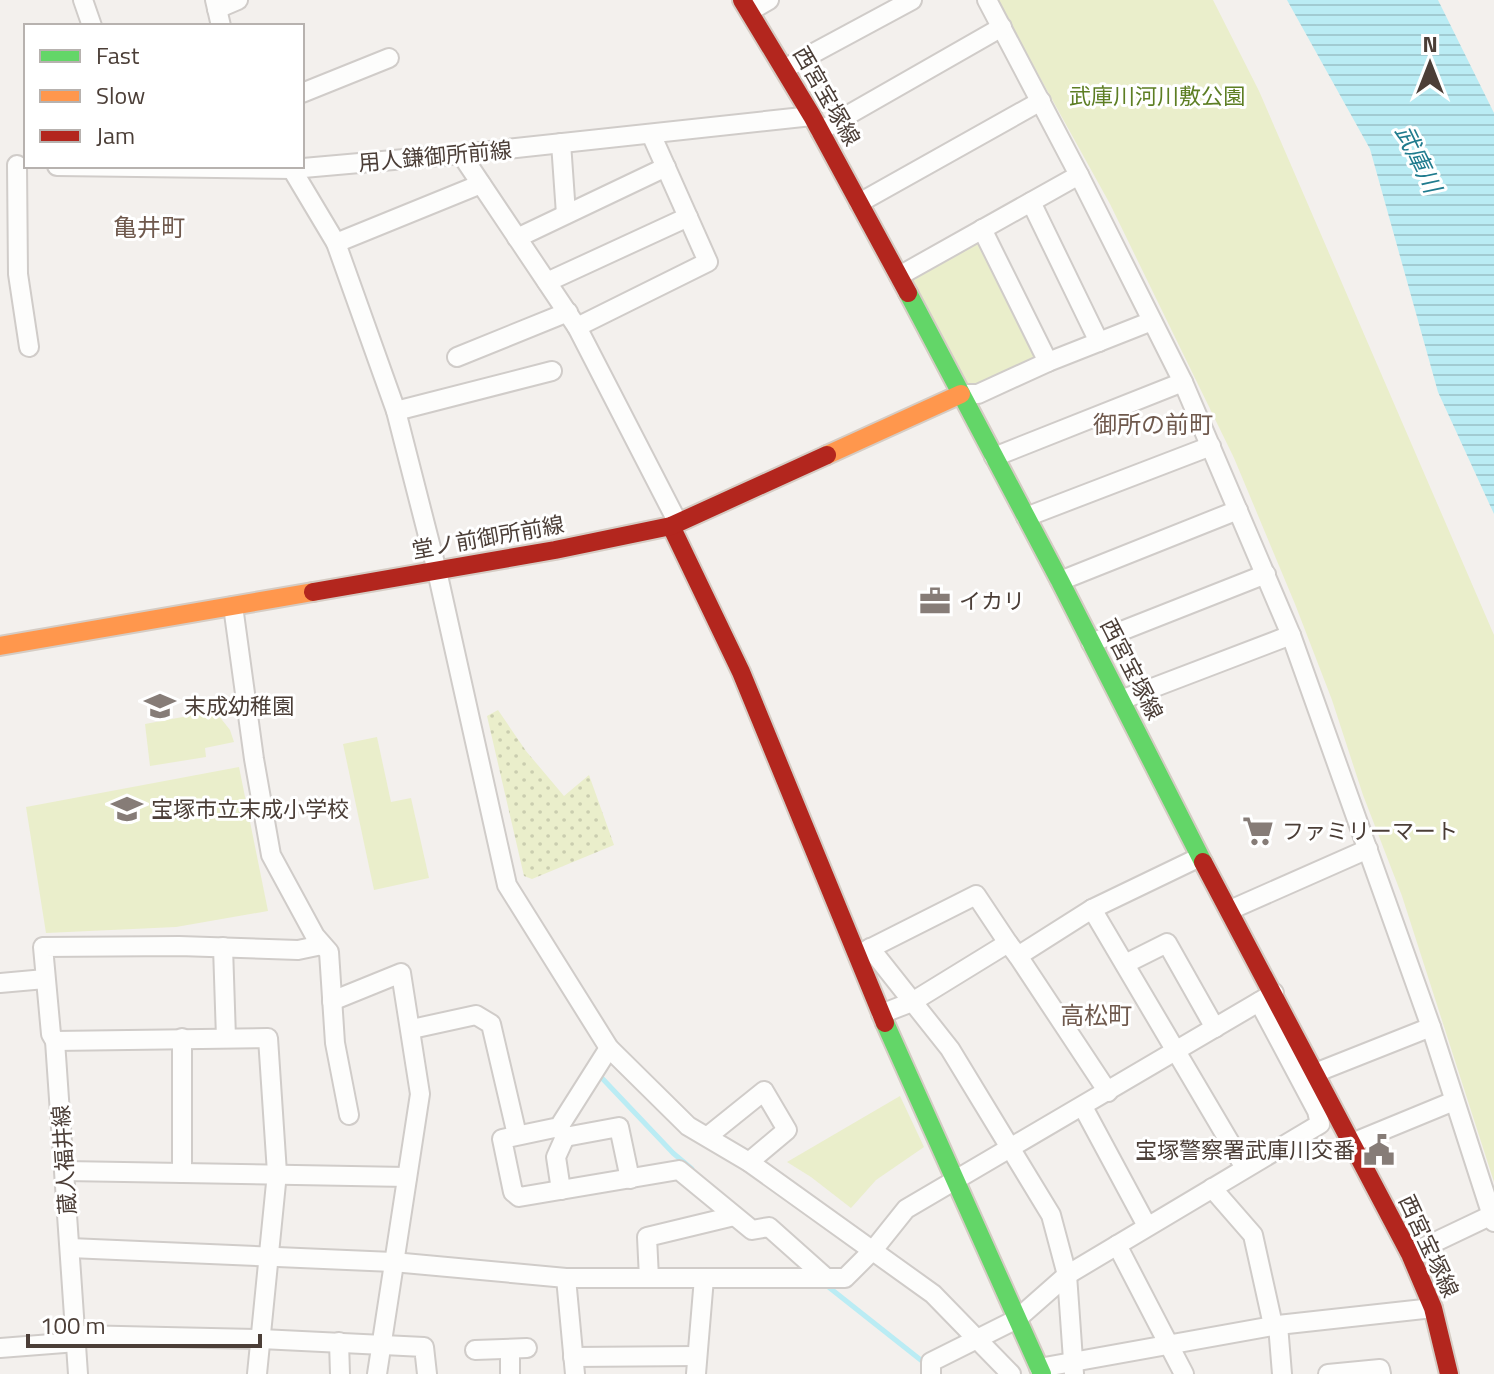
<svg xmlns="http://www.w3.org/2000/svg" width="1494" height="1374" font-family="'Titillium Web','Noto Sans JP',sans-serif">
<defs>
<pattern id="grass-dots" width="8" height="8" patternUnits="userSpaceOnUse" patternTransform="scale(2)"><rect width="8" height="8" fill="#eaeecb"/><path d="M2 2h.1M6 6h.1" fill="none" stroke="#cacdaf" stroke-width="1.8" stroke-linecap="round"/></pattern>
<pattern id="water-rules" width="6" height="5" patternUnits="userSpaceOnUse" patternTransform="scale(2)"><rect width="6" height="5" fill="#baecf4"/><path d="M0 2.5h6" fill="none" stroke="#a1cbd2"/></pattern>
</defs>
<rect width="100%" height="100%" fill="#f3f0ed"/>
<polygon fill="url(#grass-dots)" points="498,710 526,751 564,796 589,775 614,845 532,879 524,876 487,716"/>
<g fill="#eaeecb">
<polygon points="997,0 1213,0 1259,91 1494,635 1494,1182 1402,896 1363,795 1332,700 1295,604 1234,458 1110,204"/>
<polygon points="979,239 1038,360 970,388 911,276"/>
<polygon points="215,711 230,730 234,742 205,748 206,757 150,766 145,724"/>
<polygon points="377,737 391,802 411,798 429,878 374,890 343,744"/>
<polygon points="239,767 268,911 176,927 46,933 26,807"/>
<polygon points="900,1096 924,1147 876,1180 851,1208 811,1177 787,1162"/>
</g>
<polygon fill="url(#water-rules)" points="1287,0 1438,0 1494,113 1494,514 1438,392 1370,149"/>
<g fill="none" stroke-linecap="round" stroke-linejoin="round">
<g stroke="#baecf4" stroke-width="5">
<polyline points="600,1076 673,1153 692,1169"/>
<polyline points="826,1285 922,1361"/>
</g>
<defs>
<g id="street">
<polyline points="83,0 92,26"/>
<polyline points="215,0 221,26"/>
<polyline points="987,0 1079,175 1183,382 1291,635 1431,1027 1494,1222"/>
<polyline points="217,9 238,0"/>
<polyline points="750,11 769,0"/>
<polyline points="784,69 912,0"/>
<polyline points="302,93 389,58"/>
<polyline points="820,131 1002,27"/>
<polyline points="561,143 566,214"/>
<polyline points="461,154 577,327 678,523"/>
<polyline points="17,165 18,274 29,347"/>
<polyline points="57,166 292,169 461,154 812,116"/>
<polyline points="290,166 336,243 396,411 437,571 507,885 609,1048 688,1126 749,1162 933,1294 1011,1374"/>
<polyline points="1031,202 1099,342"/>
<polyline points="859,203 1041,101"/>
<polyline points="982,229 1048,362"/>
<polyline points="517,238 666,167"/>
<polyline points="336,243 481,184"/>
<polyline points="899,276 1079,175"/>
<polyline points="547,282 688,217"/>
<polyline points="577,327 708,262 651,134"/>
<polyline points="457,357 568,312"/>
<polyline points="961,394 978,394 1048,362 1152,321"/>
<polyline points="396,411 552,371"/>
<polyline points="994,457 1183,382"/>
<polyline points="1026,517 1211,446"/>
<polyline points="1060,581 1238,510"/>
<polyline points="233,606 254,759 271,855 315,936 329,952 335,1043 349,1115"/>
<polyline points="1091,643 1266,574"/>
<polyline points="1121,700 1291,635"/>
<polyline points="1092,909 1245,1168"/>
<polyline points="1230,910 1368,849"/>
<polyline points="223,947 226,1038"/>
<polyline points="870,948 950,1049 1051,1215 1067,1275 1074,1374"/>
<polyline points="859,954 976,895 1008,943"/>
<polyline points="1018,956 1108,1092"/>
<polyline points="1125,964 1167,943 1215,1028"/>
<polyline points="0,983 45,979"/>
<polyline points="332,1001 401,973 420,1094 377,1374"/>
<polyline points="881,1014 912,1002 1008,943 1018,956 1092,909 1200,857"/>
<polyline points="412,1029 476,1015 491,1024 517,1135"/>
<polyline points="55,1041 268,1038 277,1173 257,1374"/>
<polyline points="609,1048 559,1127 502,1139 513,1192 519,1197 679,1170 752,1230 769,1227 824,1276"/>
<polyline points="1315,1073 1431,1027"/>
<polyline points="1083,1107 1147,1226"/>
<polyline points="559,1127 565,1137 619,1127 630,1179"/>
<polyline points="708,1136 764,1091 787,1130 749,1162"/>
<polyline points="1352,1143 1454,1101"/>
<polyline points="65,1171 407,1177"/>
<polyline points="182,1173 182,1038"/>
<polyline points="1212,1188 1253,1235 1273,1325"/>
<polyline points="561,1190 556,1157 565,1137"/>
<polyline points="1117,1245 1184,1374"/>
<polyline points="70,1248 393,1262 566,1278 845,1278 874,1249 906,1209 1274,993"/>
<polyline points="1410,1254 1492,1215"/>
<polyline points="566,1278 575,1374"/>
<polyline points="649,1278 647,1237 734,1216"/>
<polyline points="1278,1325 1282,1374"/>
<polyline points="76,1335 261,1339 424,1347 427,1374"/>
<polyline points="339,1342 340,1374"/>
<polyline points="0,1348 77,1342"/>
<polyline points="510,1349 510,1374"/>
<polyline points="475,1350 527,1348"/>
<polyline points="573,1357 697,1356"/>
<polyline points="1039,1368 1278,1325 1433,1308"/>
<polyline points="78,1374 55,1041 51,1034 43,947 179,946 298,950 322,945"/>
<polyline points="696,1374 704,1278"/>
<polyline points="931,1374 931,1362 1017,1319 1067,1275 1320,1124 1317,1111 1259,1002"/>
<polyline points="1328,1374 1380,1369 1381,1374"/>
</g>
<g id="fast">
<polyline points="908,293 1060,581 1203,862"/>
<polyline points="885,1023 1042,1374"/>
</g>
<g id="slow">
<polyline points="827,455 961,394"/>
<polyline points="0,646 313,592"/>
</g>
<g id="jam">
<polyline points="742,0 812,116 908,293"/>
<polyline points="671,526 741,672 885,1023"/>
<polyline points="313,592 555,550 671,526 827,455"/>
<polyline points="1203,862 1410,1254 1433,1308 1449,1374"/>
</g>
</defs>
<use href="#street" stroke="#d0ccc9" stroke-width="22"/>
<use href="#fast" stroke="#d5ccc4" stroke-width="22"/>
<use href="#slow" stroke="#d5ccc4" stroke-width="22"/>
<use href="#jam" stroke="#d5ccc4" stroke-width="22"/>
<use href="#street" stroke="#fdfdfc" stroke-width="18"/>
<use href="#fast" stroke="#63d668" stroke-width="18"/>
<use href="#slow" stroke="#ff974d" stroke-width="18"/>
<use href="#jam" stroke="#b3261e" stroke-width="18"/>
</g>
<defs>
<symbol id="office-bare" viewBox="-9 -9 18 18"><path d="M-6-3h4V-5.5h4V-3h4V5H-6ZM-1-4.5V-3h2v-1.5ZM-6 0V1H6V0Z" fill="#867c77" stroke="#fff" stroke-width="2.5" paint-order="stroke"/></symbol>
<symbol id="school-bare" viewBox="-9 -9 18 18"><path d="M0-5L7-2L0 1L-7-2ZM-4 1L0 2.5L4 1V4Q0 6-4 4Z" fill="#867c77" stroke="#fff" stroke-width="2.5" paint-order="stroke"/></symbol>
<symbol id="supermarket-bare" viewBox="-9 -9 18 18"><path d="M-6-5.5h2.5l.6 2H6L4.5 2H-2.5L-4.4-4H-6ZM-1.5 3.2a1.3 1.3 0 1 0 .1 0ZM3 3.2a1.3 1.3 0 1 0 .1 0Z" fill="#867c77" stroke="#fff" stroke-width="2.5" paint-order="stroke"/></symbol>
<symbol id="civic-bare" viewBox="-9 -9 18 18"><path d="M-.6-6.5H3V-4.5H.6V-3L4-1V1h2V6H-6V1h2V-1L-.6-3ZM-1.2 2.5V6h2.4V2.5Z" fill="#867c77" stroke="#fff" stroke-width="2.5" paint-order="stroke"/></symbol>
</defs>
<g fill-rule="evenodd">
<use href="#office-bare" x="913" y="579" width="44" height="44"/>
<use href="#school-bare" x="138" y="684" width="44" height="44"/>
<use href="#school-bare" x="105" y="787" width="44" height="44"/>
<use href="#supermarket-bare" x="1236" y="809" width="44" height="44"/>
<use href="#civic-bare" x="1357" y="1128" width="44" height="44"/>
</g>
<g text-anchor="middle" stroke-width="6" stroke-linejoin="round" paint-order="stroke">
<g font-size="22" fill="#4b3e37" stroke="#fff">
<text transform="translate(827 96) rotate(60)" y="8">西宮宝塚線</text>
<text transform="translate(435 156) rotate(-5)" y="8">用人鎌御所前線</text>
<text transform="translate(488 537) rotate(-10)" y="8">堂ノ前御所前線</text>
<text transform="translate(1132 669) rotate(63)" y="8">西宮宝塚線</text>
<text transform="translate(64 1160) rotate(-94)" y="8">蔵人福井線</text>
<text transform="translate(1429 1246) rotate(65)" y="8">西宮宝塚線</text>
</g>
<g font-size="22" fill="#5d7e23" stroke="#fff">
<text x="1157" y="104">武庫川河川敷公園</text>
</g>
<g font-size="22" fill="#4b3e37" stroke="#fff" text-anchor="start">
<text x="959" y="609">イカリ</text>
<text x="184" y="714">末成幼稚園</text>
<text x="151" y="817">宝塚市立末成小学校</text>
<text x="1282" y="839">ファミリーマート</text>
<text x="1355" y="1158" text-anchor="end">宝塚警察署武庫川交番</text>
</g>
<g font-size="24" font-style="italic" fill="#1f7b8e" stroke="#fff">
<text transform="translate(1418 159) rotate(64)" y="8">武庫川</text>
</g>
<g font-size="24" fill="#6f594d" stroke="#fff">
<text x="149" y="236">亀井町</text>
<text x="1153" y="433">御所の前町</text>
<text x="1096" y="1024">高松町</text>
</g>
</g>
<rect x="24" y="24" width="280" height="144" fill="#ffffff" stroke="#b7b2af" stroke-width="2"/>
<rect x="40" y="50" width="40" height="12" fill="#63d668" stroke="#b7b2af" stroke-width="2"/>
<text x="96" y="64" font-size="24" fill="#4b3e37">Fast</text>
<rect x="40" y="90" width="40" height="12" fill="#ff974d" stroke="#b7b2af" stroke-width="2"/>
<text x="96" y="104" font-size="24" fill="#4b3e37">Slow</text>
<rect x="40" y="130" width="40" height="12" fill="#b3261e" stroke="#b7b2af" stroke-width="2"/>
<text x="96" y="144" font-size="24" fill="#4b3e37">Jam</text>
<g transform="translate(1430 64)" stroke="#ffffff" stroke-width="6" paint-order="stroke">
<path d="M0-6L14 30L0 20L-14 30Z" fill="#4b3e37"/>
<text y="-12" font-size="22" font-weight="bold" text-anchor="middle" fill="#4b3e37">N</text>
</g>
<path d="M28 1334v12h232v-12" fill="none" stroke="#4b3e37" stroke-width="4"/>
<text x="40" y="1334" font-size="24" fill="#4b3e37" stroke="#ffffff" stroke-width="6" paint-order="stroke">100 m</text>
</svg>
